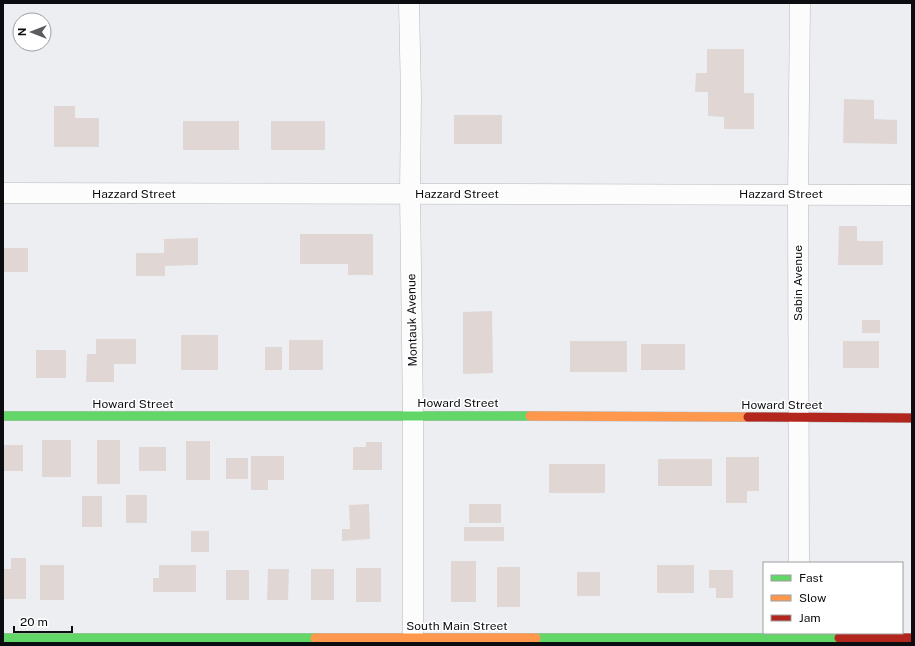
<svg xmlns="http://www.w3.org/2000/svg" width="915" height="646" font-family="'Public Sans',sans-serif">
<rect width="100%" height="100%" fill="#eceef2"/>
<g fill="#e0d7d5">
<polygon points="707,49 744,49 744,93 754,93 754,129 724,129 724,117 708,116 708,92 695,92 696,73 707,73"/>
<polygon points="844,99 874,100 874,119 897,120 897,144 843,143"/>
<polygon points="54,106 75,106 75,118 99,118 99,147 54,147"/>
<rect x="454" y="115" width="48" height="29"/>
<rect x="183" y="121" width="56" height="29"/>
<rect x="271" y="121" width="54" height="29"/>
<polygon points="839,226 857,226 857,241 883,241 883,265 838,265"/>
<polygon points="300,234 373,234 373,275 348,275 348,264 300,264"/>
<polygon points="198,238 198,265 165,266 165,276 136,276 136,253 164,253 164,239"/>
<rect x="3" y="248" width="25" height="24"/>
<polygon points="492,311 493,373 463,374 463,312"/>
<rect x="862" y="320" width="18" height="13"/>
<rect x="181" y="335" width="37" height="35"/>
<polygon points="96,339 136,339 136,364 114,364 114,382 86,382 87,354 96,354"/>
<rect x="289" y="340" width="34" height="30"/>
<rect x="570" y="341" width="57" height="31"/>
<rect x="843" y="341" width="36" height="27"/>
<rect x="641" y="344" width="44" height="26"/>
<rect x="265" y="347" width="17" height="23"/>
<rect x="36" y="350" width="30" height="28"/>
<rect x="42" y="440" width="29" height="37"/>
<rect x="97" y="440" width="23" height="44"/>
<rect x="186" y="441" width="24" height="39"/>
<polygon points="366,442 382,442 382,470 353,470 353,447 366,447"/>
<rect x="3" y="445" width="20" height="26"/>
<rect x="139" y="447" width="27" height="24"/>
<polygon points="251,456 284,456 284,480 268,480 268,490 251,490"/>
<polygon points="726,457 759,457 759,491 747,491 747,503 726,503"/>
<rect x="226" y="458" width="22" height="21"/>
<rect x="658" y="459" width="54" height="27"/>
<rect x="549" y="464" width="56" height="29"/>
<rect x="126" y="495" width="21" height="28"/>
<rect x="82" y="496" width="20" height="31"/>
<polygon points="369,504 370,539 342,541 342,529 350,529 349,505"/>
<rect x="469" y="504" width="32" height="19"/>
<rect x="464" y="527" width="40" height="14"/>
<rect x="191" y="531" width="18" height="21"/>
<polygon points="11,558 26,558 26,599 4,599 4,569 11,569"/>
<rect x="451" y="561" width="25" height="41"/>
<rect x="40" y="565" width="24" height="35"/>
<polygon points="159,565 196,565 196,592 153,592 153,578 159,578"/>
<rect x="657" y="565" width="37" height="28"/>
<rect x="497" y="567" width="23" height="40"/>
<rect x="356" y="568" width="25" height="34"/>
<polygon points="268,569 289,569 288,600 267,600"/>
<rect x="311" y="569" width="23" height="31"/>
<rect x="226" y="570" width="23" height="30"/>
<polygon points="709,570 733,570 733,598 716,598 716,588 709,588"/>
<rect x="577" y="572" width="23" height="24"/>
</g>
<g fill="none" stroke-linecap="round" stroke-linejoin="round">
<defs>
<g id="street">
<polyline points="409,3 411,97 410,194 413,415 413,638"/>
<polyline points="3,193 912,195"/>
<polyline points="799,563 798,194 800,3"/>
</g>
<g id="fast">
<polyline points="3,416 530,416"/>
<polyline points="3,638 315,638"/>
<polyline points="536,638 839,638"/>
</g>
<g id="slow">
<polyline points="530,416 748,417"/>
<polyline points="315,638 536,638"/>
</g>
<g id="jam">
<polyline points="748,417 912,418"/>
<polyline points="839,638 912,638"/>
</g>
</defs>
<use href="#street" stroke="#b9babe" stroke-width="21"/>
<use href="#fast" stroke="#b9babe" stroke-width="10"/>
<use href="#slow" stroke="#b9babe" stroke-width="10"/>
<use href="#jam" stroke="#b9babe" stroke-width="10"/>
<use href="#street" stroke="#fcfcfd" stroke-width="20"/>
<use href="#fast" stroke="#63d668" stroke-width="9"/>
<use href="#slow" stroke="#ff974d" stroke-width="9"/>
<use href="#jam" stroke="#b3261e" stroke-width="9"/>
</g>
<g text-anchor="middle" stroke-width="3" stroke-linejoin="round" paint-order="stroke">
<g font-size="12" fill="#0c0d10" stroke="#fff">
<text x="134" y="198">Hazzard Street</text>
<text x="457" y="198">Hazzard Street</text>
<text x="781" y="198">Hazzard Street</text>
<text transform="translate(798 283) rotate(-90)" y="4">Sabin Avenue</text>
<text transform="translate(412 320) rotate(-91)" y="4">Montauk Avenue</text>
<text x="458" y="407">Howard Street</text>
<text x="133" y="408">Howard Street</text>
<text x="782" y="409">Howard Street</text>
<text x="457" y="630">South Main Street</text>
</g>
</g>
<rect width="915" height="646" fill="none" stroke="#0c0d10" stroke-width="8"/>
<rect x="763" y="562" width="140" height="72" fill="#ffffff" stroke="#9e9e9f"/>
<rect x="771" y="575" width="20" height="6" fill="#63d668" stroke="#9e9e9f"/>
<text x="799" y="582" font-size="12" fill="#0c0d10">Fast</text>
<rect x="771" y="595" width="20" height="6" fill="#ff974d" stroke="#9e9e9f"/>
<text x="799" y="602" font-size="12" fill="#0c0d10">Slow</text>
<rect x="771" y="615" width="20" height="6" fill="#b3261e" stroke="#9e9e9f"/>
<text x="799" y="622" font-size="12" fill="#0c0d10">Jam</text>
<g transform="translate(32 32) rotate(270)"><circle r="19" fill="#ffffff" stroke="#9e9e9f"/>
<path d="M0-3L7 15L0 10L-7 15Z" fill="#5a5c5f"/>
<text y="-6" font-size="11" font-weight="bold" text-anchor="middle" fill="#0c0d10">N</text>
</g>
<path d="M14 626v6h58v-6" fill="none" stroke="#0c0d10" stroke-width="2"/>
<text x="20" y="626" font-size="12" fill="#0c0d10" stroke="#ffffff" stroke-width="3" paint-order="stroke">20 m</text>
</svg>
